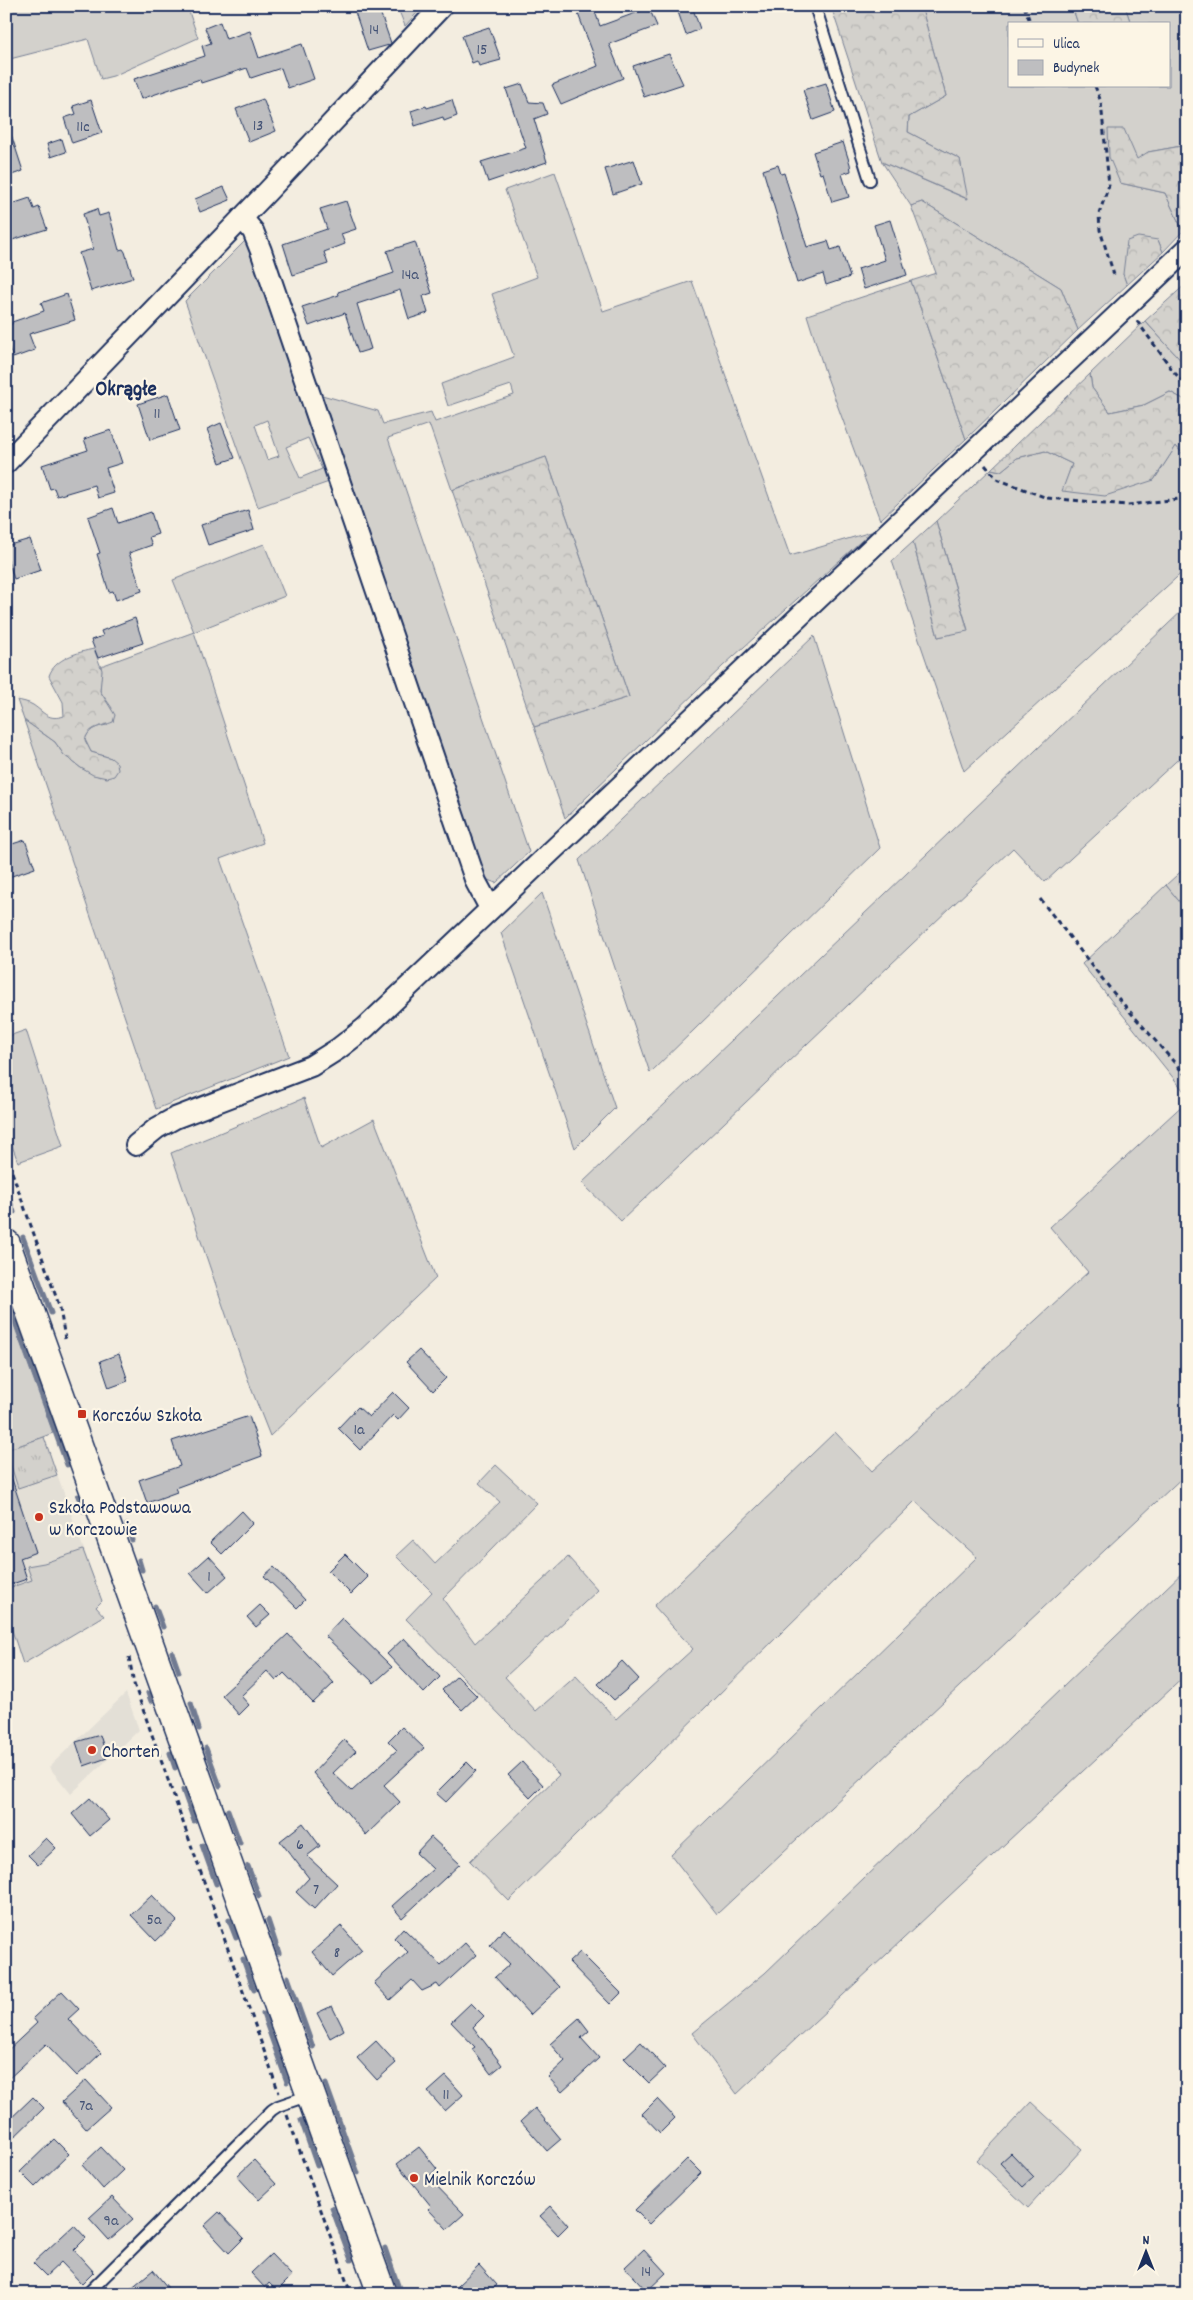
<svg xmlns="http://www.w3.org/2000/svg" width="1193" height="2300" font-family="Dekko,sans-serif">
<defs>
<pattern id="forest-crowns" width="20" height="18" patternUnits="userSpaceOnUse" patternTransform="scale(1.25)"><rect width="20" height="18" fill="#d3d1cc"/><path d="M2 6a3 3 0 1 1 6 0M12 15a3 3 0 1 1 6 0" fill="none" stroke="#b5b4b2"/></pattern>
<pattern id="park-tufts" width="24" height="20" patternUnits="userSpaceOnUse" patternTransform="scale(1.25)"><rect width="24" height="20" fill="#d3d1cc"/><path d="M3 7l-1-3M5 7V3M7 7l1-3M15 17l-1-3M17 17v-4M19 17l1-3" fill="none" stroke="#b5b4b2"/></pattern>
</defs>
<rect width="100%" height="100%" fill="#f3ede0"/>
<filter id="ink" filterUnits="userSpaceOnUse"><feTurbulence type="fractalNoise" baseFrequency=".02" numOctaves="2"/><feDisplacementMap in="SourceGraphic" scale="10" xChannelSelector="R" yChannelSelector="G"/><feConvolveMatrix kernelMatrix="1 2 1 2 8 2 1 2 1" color-interpolation-filters="sRGB"/></filter>
<g filter="url(#ink)">
<g fill="#e3dfd6">
<polygon points="44,1437 102,1601 6,1612 6,1450"/>
<polygon points="126,1693 139,1730 71,1794 49,1767"/>
</g>
<g fill="#d3d1cc" stroke="#778095" fill-rule="evenodd">
<polygon points="6,6 187,6 198,38 113,76 101,79 88,39 6,60"/>
<polygon points="397,6 423,6 405,26"/>
<polygon points="921,6 1072,6 1078,24 1009,24 1009,86 1169,86 1169,24 1131,24 1125,6 1187,6 1187,145 1148,152 1120,183 1165,193 1183,231 1163,252 1158,240 1123,274 1127,285 1078,330 1061,288 922,202 911,206 882,162 967,199 960,159 908,132 909,117 946,96"/>
<polygon points="555,172 603,311 692,281 790,556 871,532 723,666 565,818 534,727 629,697 546,457 452,490 429,424 388,438 529,852 496,883 485,879 322,395 378,411 383,424 431,412 435,422 514,395 511,385 448,406 441,384 514,357 492,294 537,277 505,190"/>
<path d="M246,240L329,482L258,507L185,301ZM267,420L279,456L267,460L255,425ZM308,438L322,469L300,478L286,447Z"/>
<polygon points="911,281 966,439 880,520 825,372 807,315"/>
<polygon points="1145,321 1187,367 1187,404 1185,400 1170,392 1144,405 1110,412 1092,388 1090,374"/>
<polygon points="1176,446 1187,459 1185,483 1187,568 964,771 892,561 913,542 938,637 968,630 936,521 991,469 1001,471 1017,458 1045,451 1072,464 1063,490 1154,480"/>
<path d="M264,544L285,596L194,632L263,843L220,859L289,1056L156,1109L24,720L55,742L64,755L81,768L100,777L111,758L91,752L85,740C89,728 96,727 107,725L112,708L100,691L101,666L194,632L173,580Z"/>
<polygon points="1187,606 1187,751 1045,882 1013,848 621,1221 582,1183"/>
<polygon points="814,636 880,848 650,1073 579,860"/>
<polygon points="1166,885 1187,911 1187,1095 1082,964"/>
<polygon points="542,893 615,1108 575,1148 501,933"/>
<polygon points="26,1030 63,1146 18,1162 6,1129 6,1037"/>
<polygon points="304,1098 321,1148 374,1119 436,1278 270,1436 251,1388 171,1153"/>
<polygon points="1187,1101 1187,1473 717,1914 671,1855 977,1557 915,1501 509,1901 470,1861 559,1775 406,1619 432,1592 396,1556 413,1540 435,1564 500,1502 479,1483 496,1465 537,1503 443,1599 475,1643 568,1557 598,1590 505,1677 536,1711 576,1676 616,1719 693,1649 654,1606 835,1432 872,1471 1088,1272 1050,1227"/>
<polygon points="6,1303 53,1433 6,1451"/>
<polygon points="83,1550 102,1601 96,1607 104,1616 23,1664 6,1612 6,1589 32,1580 27,1566 44,1563"/>
<polygon points="1187,1568 1187,1674 737,2094 692,2033 765,1973"/>
<polygon points="1031,2102 1082,2149 1028,2208 977,2160"/>
</g>
<g fill="url(#forest-crowns)" stroke="#778095">
<polygon points="831,6 921,6 946,96 909,117 908,132 960,159 968,199 882,162"/>
<polygon points="1072,6 1125,6 1131,24 1078,24"/>
<polygon points="1108,129 1124,129 1137,159 1148,152 1187,145 1187,228 1183,231 1165,193 1120,183 1109,157"/>
<polygon points="922,202 1061,288 1078,330 966,439 911,281 936,273 911,206"/>
<polygon points="1138,237 1158,240 1163,252 1127,285 1123,274 1127,241"/>
<polygon points="1187,283 1187,367 1145,321"/>
<polygon points="1090,374 1092,388 1110,412 1144,405 1170,392 1185,400 1187,459 1176,446 1154,480 1105,496 1062,491 1072,464 1045,451 1017,458 1001,471 991,469"/>
<polygon points="546,457 629,697 534,727 452,490"/>
<polygon points="936,521 968,631 938,637 913,542"/>
<path d="M94,649L102,670L100,691L115,715L113,722C101,727 89,726 85,740L91,752L111,758L117,763L118,770L114,776L107,778L93,775L81,768L64,755L55,742L24,720L17,700C22,701 28,702 33,705C45,713 48,721 64,716L63,702L49,676C54,659 78,652 94,649Z"/>
<polygon points="1187,866 1187,911 1166,885"/>
</g>
<polygon fill="url(#park-tufts)" stroke="#778095" points="44,1437 57,1475 18,1488 6,1450"/>
<g fill="none" stroke-linecap="round" stroke-linejoin="round">
<g stroke="#707a91" stroke-width="5">
<polyline points="6,1190 14,1212"/>
<polyline points="23,1237 51,1313"/>
<polyline points="6,1296 67,1465"/>
<polyline points="78,1496 84,1511"/>
<polyline points="127,1525 132,1540"/>
<polyline points="139,1560 142,1570"/>
<polyline points="155,1606 163,1627"/>
<polyline points="172,1652 179,1672"/>
<polyline points="148,1693 151,1701"/>
<polyline points="191,1703 199,1729"/>
<polyline points="206,1748 220,1786"/>
<polyline points="170,1753 175,1768"/>
<polyline points="183,1790 194,1821"/>
<polyline points="228,1810 240,1843"/>
<polyline points="202,1845 216,1884"/>
<polyline points="248,1866 259,1896"/>
<polyline points="229,1920 236,1938"/>
<polyline points="268,1920 279,1953"/>
<polyline points="243,1959 254,1990"/>
<polyline points="288,1977 313,2047"/>
<polyline points="263,2014 287,2082"/>
<polyline points="326,2084 358,2173"/>
<polyline points="301,2120 317,2166"/>
<polyline points="332,2208 351,2260"/>
<polyline points="385,2248 401,2294"/>
<polyline points="361,2288 363,2294"/>
</g>
</g>
<g fill="#bebec0" stroke="#1b2f5e">
<polygon points="353,6 378,6 391,43 389,45 368,51"/>
<polygon points="575,6 593,6 600,26 649,8 657,26 609,44 623,78 561,104 552,85 598,66"/>
<polygon points="676,6 692,6 700,29 686,35"/>
<polygon points="220,22 226,39 250,31 259,58 302,44 314,79 288,88 281,68 251,78 247,68 201,83 200,79 141,99 134,79 205,56 202,46 211,43 205,28"/>
<polygon points="489,27 501,60 479,66 477,61 472,63 462,36"/>
<polygon points="669,54 683,84 644,97 633,66"/>
<polygon points="826,83 835,112 813,120 803,90"/>
<polygon points="522,84 529,102 543,103 547,114 534,119 547,162 488,182 481,162 526,148 506,89"/>
<polygon points="263,99 276,131 249,142 236,109"/>
<polygon points="91,100 102,133 72,143 64,118 76,114 73,106"/>
<polygon points="452,100 457,116 444,121 443,117 415,126 411,111 426,106 427,108"/>
<polygon points="6,128 9,128 23,171 6,177"/>
<polygon points="62,139 66,152 51,157 47,144"/>
<polygon points="843,142 850,164 851,171 842,174 849,197 832,202 823,173 820,174 813,152"/>
<polygon points="634,160 642,184 613,194 605,169"/>
<polygon points="778,165 781,174 784,173 807,247 828,241 831,250 840,247 850,277 826,285 823,274 797,283 763,170"/>
<polygon points="224,187 230,200 200,212 195,199"/>
<polygon points="30,198 34,209 39,207 47,229 6,242 6,206"/>
<polygon points="346,201 356,229 341,234 345,244 324,252 328,264 293,275 283,244 327,229 320,209"/>
<polygon points="97,209 99,216 109,213 119,250 123,249 125,252 133,278 91,291 79,253 93,249 83,214"/>
<polygon points="890,220 907,275 864,289 858,269 885,260 874,225"/>
<polygon points="415,242 432,293 423,296 428,313 409,319 400,290 357,304 371,349 358,353 345,313 309,326 302,307 339,295 338,292 394,273 387,251"/>
<polygon points="67,294 75,320 29,334 35,350 13,358 6,340 6,326 12,324 12,322 44,311 41,303"/>
<polygon points="168,394 180,430 150,440 138,404"/>
<polygon points="221,423 235,458 220,463 207,429"/>
<polygon points="111,430 122,463 106,468 114,493 98,498 94,485 57,496 54,488 50,489 42,465 88,450 84,439"/>
<polygon points="113,508 118,523 151,512 158,534 149,537 152,545 129,553 142,591 116,600 113,591 109,592 97,554 100,553 88,517"/>
<polygon points="248,510 254,530 208,545 201,525"/>
<polygon points="30,539 41,570 14,579 6,554 6,546"/>
<polygon points="135,618 143,643 98,658 91,640 103,636 101,631"/>
<polygon points="25,840 35,868 6,878 6,846"/>
<polygon points="419,1350 446,1378 433,1391 406,1362"/>
<polygon points="119,1354 128,1381 109,1388 100,1361"/>
<polygon points="393,1392 409,1408 398,1420 393,1415 360,1450 338,1428 358,1407 369,1417"/>
<polygon points="249,1416 262,1456 175,1488 177,1492 147,1503 139,1480 180,1466 172,1441"/>
<polygon points="9,1470 36,1552 20,1558 27,1579 6,1586 6,1471"/>
<polygon points="242,1511 253,1523 222,1554 210,1542"/>
<polygon points="345,1554 368,1577 351,1594 328,1571"/>
<polygon points="209,1556 227,1576 208,1593 190,1573"/>
<polygon points="274,1567 305,1600 297,1608 264,1576"/>
<polygon points="260,1605 270,1615 256,1627 247,1617"/>
<polygon points="342,1618 392,1667 374,1683 325,1636"/>
<polygon points="288,1634 334,1683 313,1703 284,1673 276,1681 267,1671 241,1696 249,1705 239,1715 222,1695"/>
<polygon points="404,1638 440,1677 424,1693 387,1654"/>
<polygon points="622,1661 639,1679 614,1700 598,1684"/>
<polygon points="457,1676 477,1696 462,1710 442,1690"/>
<polygon points="402,1727 424,1748 384,1785 400,1802 366,1835 313,1773 344,1740 356,1751 333,1773 352,1791 397,1750 388,1741"/>
<polygon points="100,1735 107,1758 84,1766 76,1742"/>
<polygon points="467,1762 476,1771 446,1802 436,1793"/>
<polygon points="522,1762 543,1785 530,1798 508,1775"/>
<polygon points="90,1798 109,1820 90,1836 72,1814"/>
<polygon points="303,1823 320,1846 307,1856 337,1884 314,1909 296,1892 309,1878 280,1841"/>
<polygon points="431,1837 460,1864 402,1918 392,1906 433,1869 416,1853"/>
<polygon points="46,1838 56,1848 38,1865 28,1855"/>
<polygon points="152,1895 177,1921 156,1941 131,1915"/>
<polygon points="341,1926 362,1950 332,1976 312,1952"/>
<polygon points="403,1928 441,1965 465,1943 476,1955 440,1988 437,1984 422,1991 412,1980 390,2000 374,1983 408,1952 394,1938"/>
<polygon points="504,1929 560,1987 530,2015 495,1977 510,1964 490,1945"/>
<polygon points="580,1952 621,1993 610,2004 569,1962"/>
<polygon points="62,1991 79,2009 68,2019 101,2053 77,2076 46,2044 6,2081 6,2052 37,2023 33,2018"/>
<polygon points="471,2003 484,2016 473,2027 502,2065 491,2074 472,2049 475,2047 451,2022"/>
<polygon points="332,2006 344,2030 330,2038 317,2013"/>
<polygon points="579,2018 589,2031 581,2038 599,2058 562,2092 548,2077 565,2061 550,2044"/>
<polygon points="376,2041 396,2063 377,2080 357,2058"/>
<polygon points="641,2042 665,2068 649,2083 624,2058"/>
<polygon points="446,2076 463,2095 445,2111 428,2092"/>
<polygon points="86,2080 111,2107 86,2129 62,2102"/>
<polygon points="33,2097 44,2108 6,2145 6,2123"/>
<polygon points="657,2099 675,2118 660,2133 642,2114"/>
<polygon points="535,2108 561,2139 547,2151 521,2121"/>
<polygon points="54,2139 69,2154 35,2187 20,2172"/>
<polygon points="101,2147 123,2170 103,2189 82,2165"/>
<polygon points="419,2147 437,2169 428,2177 464,2214 447,2229 428,2209 431,2206 397,2164"/>
<polygon points="1011,2153 1034,2177 1023,2187 1000,2163"/>
<polygon points="687,2159 701,2173 649,2224 635,2210"/>
<polygon points="254,2160 276,2184 259,2200 237,2176"/>
<polygon points="112,2197 133,2219 109,2240 89,2218"/>
<polygon points="551,2206 568,2225 558,2235 540,2216"/>
<polygon points="219,2212 244,2238 229,2253 204,2226"/>
<polygon points="74,2225 86,2238 74,2250 94,2272 82,2284 61,2262 46,2276 33,2263"/>
<polygon points="644,2249 666,2273 647,2291 625,2267"/>
<polygon points="271,2254 292,2276 277,2291 269,2283 265,2288 251,2273"/>
<polygon points="479,2265 497,2285 488,2294 464,2294 457,2286"/>
<polygon points="153,2270 173,2294 124,2294"/>
</g>
<g fill="none" stroke-linecap="round" stroke-linejoin="round">
<defs>
<g id="lane">
<polyline points="815,6 870,180"/>
<polyline points="87,2294 272,2110 278,2106 310,2095"/>
</g>
<g id="street">
<polyline points="242,218 253,231 261,251 476,882 490,908"/>
<polyline points="6,463 268,191 442,6"/>
<polyline points="136,1145 157,1128 175,1118 311,1066 338,1049 365,1028 1187,249"/>
</g>
<polyline id="primary" points="6,1244 382,2294"/>
</defs>
<use href="#lane" stroke="#1b2f5e" stroke-width="14"/>
<use href="#street" stroke="#1b2f5e" stroke-width="24"/>
<use href="#primary" stroke="#1b2f5e" stroke-width="31"/>
<g stroke="#1b2f5e" stroke-width="3" stroke-dasharray="5 4" stroke-linecap="butt">
<polyline points="1024,6 1031,24"/>
<polyline points="1095,86 1101,102 1109,185 1099,214 1100,230 1114,275"/>
<polyline points="1137,321 1174,372 1187,386"/>
<polyline points="985,465 997,479 1047,498 1128,505 1187,498"/>
<polyline points="1040,899 1112,991 1187,1077"/>
<polyline points="6,1155 60,1308 65,1339"/>
<polyline points="129,1657 134,1684 279,2093"/>
<polyline points="287,2115 351,2294"/>
</g>
<use href="#lane" stroke="#fcf5e5" stroke-width="10"/>
<use href="#street" stroke="#fcf5e5" stroke-width="20"/>
<use href="#primary" stroke="#fcf5e5" stroke-width="28"/>
</g>
</g>
<g fill="#c8321e" stroke="#fcf5e5" stroke-width="2">
<rect x="77" y="1409" width="10" height="10" rx="2.5"/>
<circle cx="39" cy="1517" r="5"/>
<circle cx="92" cy="1750" r="5"/>
<circle cx="414" cy="2178" r="5"/>
</g>
<g text-anchor="middle" stroke-width="4.5" stroke-linejoin="round" paint-order="stroke">
<g font-size="16" fill="#445376">
<text x="374" y="34">14</text>
<text x="482" y="54">15</text>
<text x="258" y="130">13</text>
<text x="83" y="131">11c</text>
<text x="410" y="279">14a</text>
<text x="157" y="418">11</text>
<text x="359" y="1434">1a</text>
<text x="209" y="1581">1</text>
<text x="300" y="1849">6</text>
<text x="316" y="1894">7</text>
<text x="154" y="1924">5a</text>
<text x="337" y="1957">8</text>
<text x="446" y="2099">11</text>
<text x="86" y="2110">7a</text>
<text x="111" y="2225">9a</text>
<text x="646" y="2276">14</text>
</g>
<g font-size="19" fill="#1b2f5e" stroke="#fcf5e5" text-anchor="start">
<text x="92" y="1421">Korczów Szkoła</text>
<text x="49" y="1513">Szkoła Podstawowa<tspan x="49" dy="22">w Korczowie</tspan></text>
<text x="102" y="1757">Chorten</text>
<text x="424" y="2185">Mielnik Korczów</text>
</g>
<g font-size="21" font-weight="bold" fill="#1b2f5e" stroke="#fcf5e5">
<text x="126" y="395">Okrągłe</text>
</g>
</g>
<rect width="1193" height="2300" fill="none" stroke="#fcf5e5" stroke-width="25"/>
<rect x="12" y="12" width="1168" height="2275" fill="none" stroke="#1b2f5e" stroke-width="2" filter="url(#ink)"/>
<rect x="1008" y="22" width="162" height="65" fill="#fcf5e5" stroke="#a2a6af"/>
<rect x="1018" y="39" width="25" height="8" fill="#fcf5e5" stroke="#a2a6af"/>
<text x="1053" y="48" font-size="15" fill="#1b2f5e">Ulica</text>
<rect x="1018" y="60" width="25" height="15" fill="#bebec0" stroke="#a2a6af"/>
<text x="1053" y="72" font-size="15" fill="#1b2f5e">Budynek</text>
<g transform="translate(1146 2252)" stroke="#fcf5e5" stroke-width="4" paint-order="stroke">
<path d="M0-4L9 19L0 12L-9 19Z" fill="#1b2f5e"/>
<text y="-8" font-size="14" font-weight="bold" text-anchor="middle" fill="#1b2f5e">N</text>
</g>
</svg>
